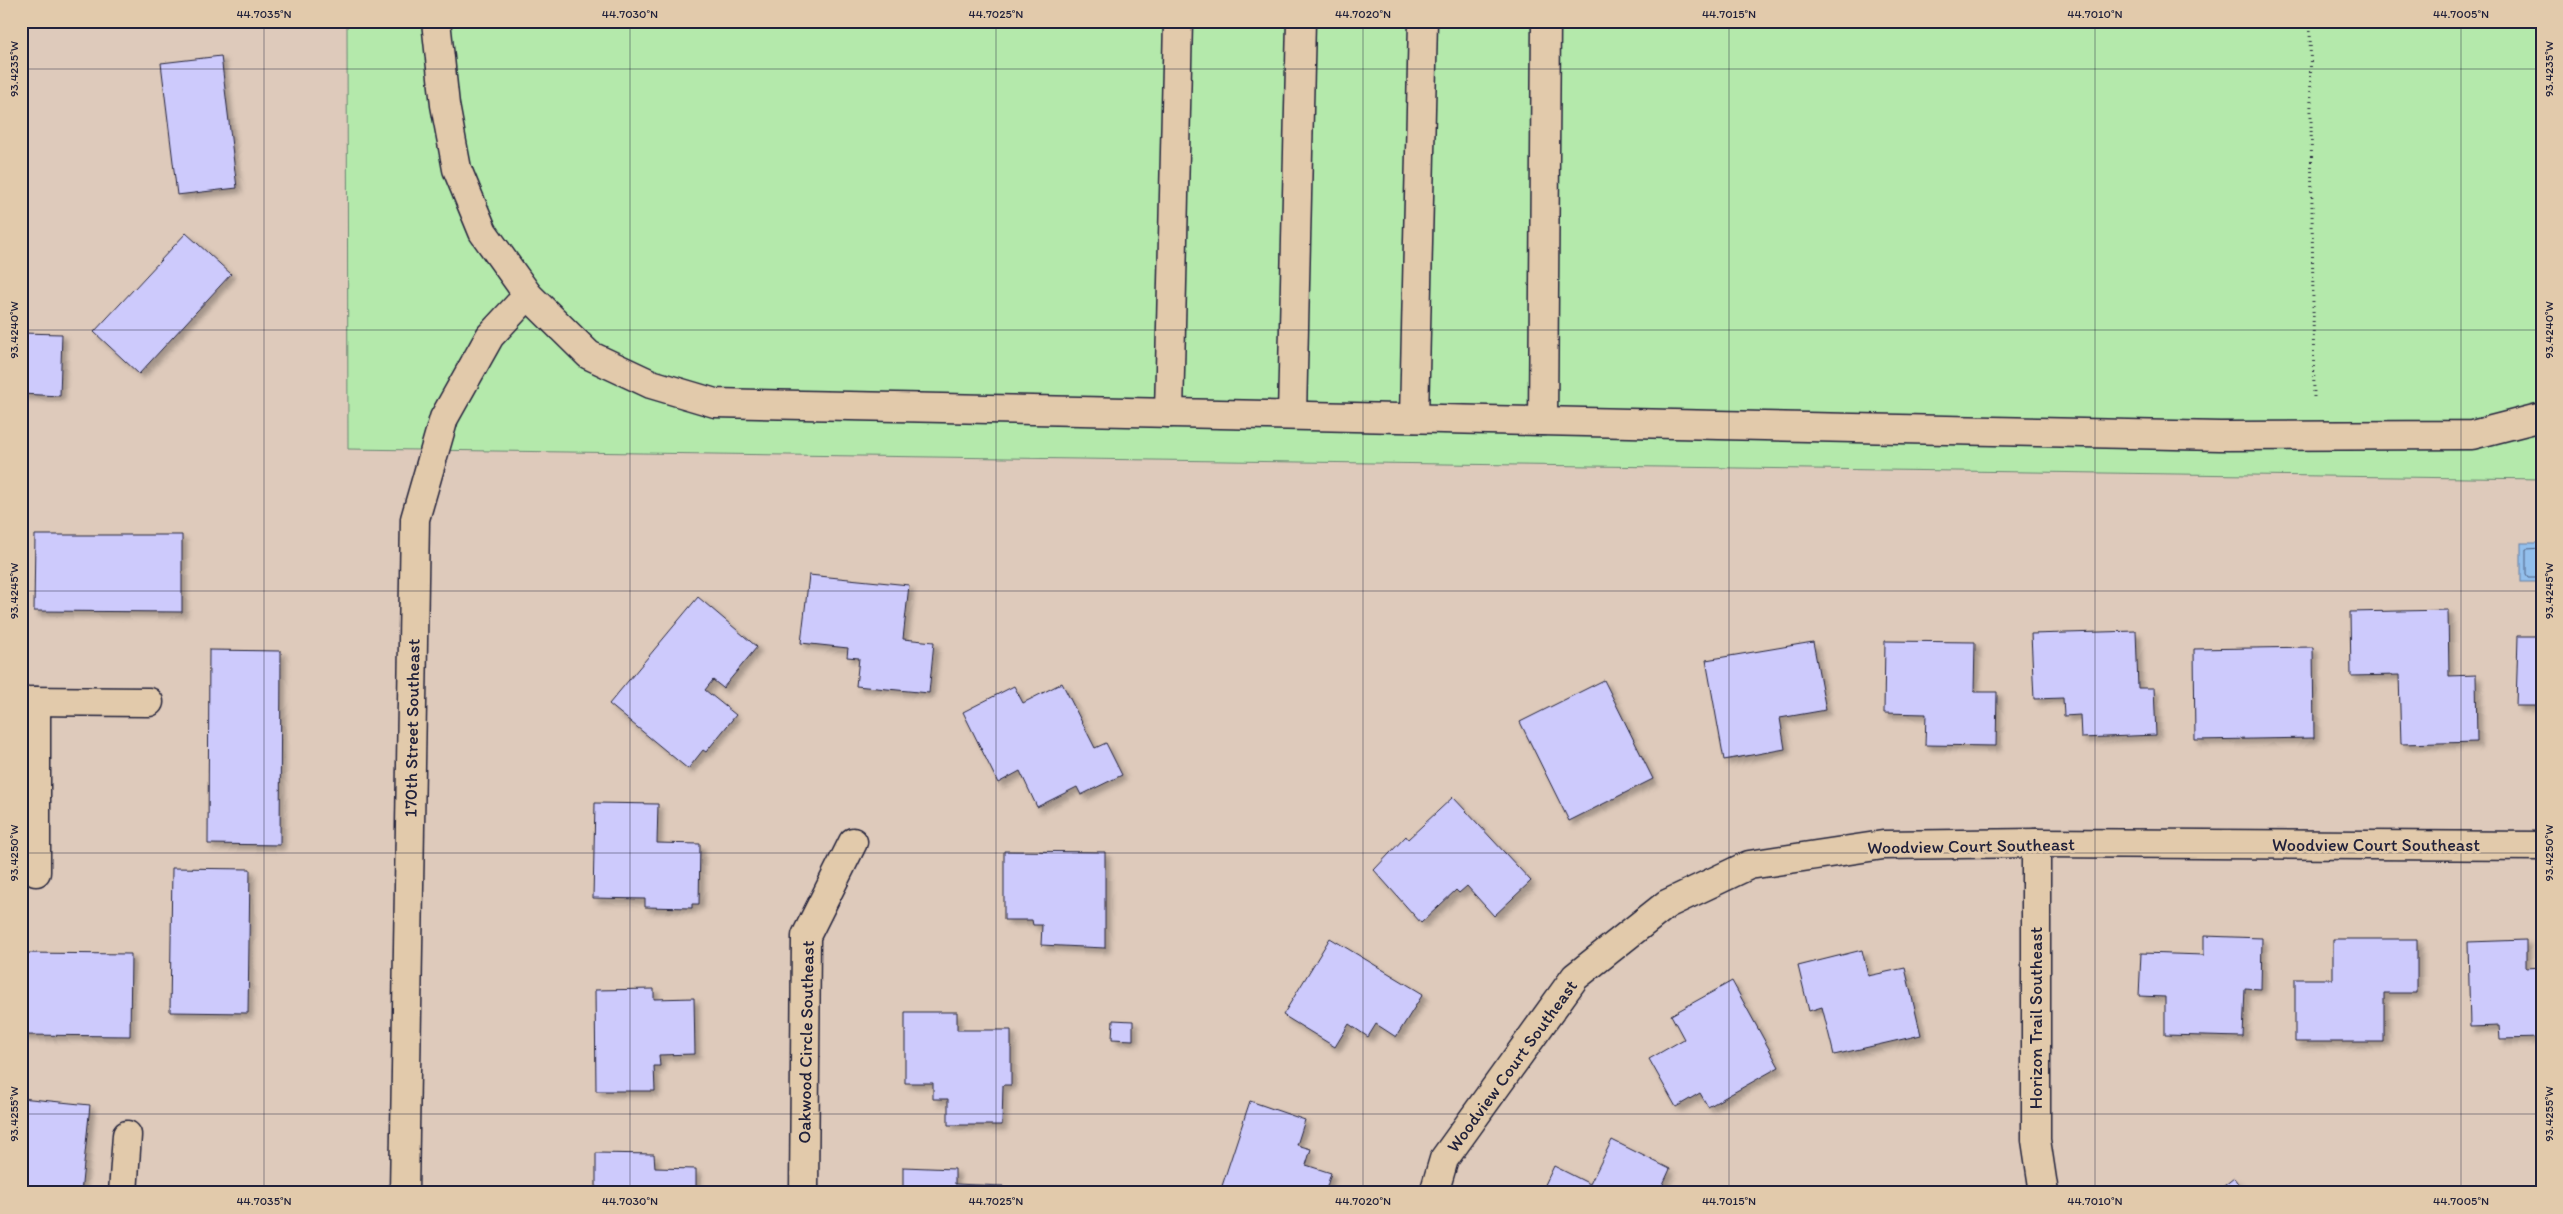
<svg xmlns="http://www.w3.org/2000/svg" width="2563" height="1214" font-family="Itim,sans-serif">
<defs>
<filter id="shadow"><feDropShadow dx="4.5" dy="4.5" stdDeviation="2.5" flood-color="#0004"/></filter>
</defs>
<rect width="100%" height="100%" fill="#decabb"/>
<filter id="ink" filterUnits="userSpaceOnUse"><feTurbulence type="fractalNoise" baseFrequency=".02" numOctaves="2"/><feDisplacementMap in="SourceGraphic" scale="10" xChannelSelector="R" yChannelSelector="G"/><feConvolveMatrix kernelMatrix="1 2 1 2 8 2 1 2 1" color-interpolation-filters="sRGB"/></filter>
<g filter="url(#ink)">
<polygon fill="#b4e9ab" stroke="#6b8673" points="347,21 2542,21 2542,479 348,449"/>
<rect fill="#93bfec" stroke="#6680a5" x="2521" y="543" width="21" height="39"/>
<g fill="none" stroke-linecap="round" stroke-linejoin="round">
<polyline stroke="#4f6182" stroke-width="1" points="2542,548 2526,549 2526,574 2528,577 2542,577"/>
</g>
<g fill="#cdcafc" stroke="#22223b" filter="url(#shadow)">
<polygon points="221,56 237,188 177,195 161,63"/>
<polygon points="186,233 231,274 139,374 94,332"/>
<polygon points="21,333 62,334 60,396 21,394"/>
<polygon points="35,535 182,535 182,612 34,611"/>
<polygon points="809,575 909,585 903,639 934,642 929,693 856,686 859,658 847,657 848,648 801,643"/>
<polygon points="698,597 757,647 723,688 713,680 705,690 736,715 706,752 703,750 688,769 609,704"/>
<polygon points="2448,610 2449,676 2476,675 2477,742 2401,744 2399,675 2351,676 2350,612"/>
<polygon points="2136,631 2138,688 2154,688 2156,735 2081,738 2080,715 2064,716 2063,698 2034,699 2031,634"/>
<polygon points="2518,636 2542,636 2542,706 2516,706"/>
<polygon points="1885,641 1975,642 1974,692 1997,692 1996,746 1925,745 1926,714 1884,713"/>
<polygon points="1813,642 1826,710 1780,718 1785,749 1724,760 1706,660"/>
<polygon points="2313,647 2314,738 2195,740 2194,649"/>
<polygon points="209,650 281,651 280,845 208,844"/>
<polygon points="1604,680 1653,779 1569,821 1520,722"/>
<polygon points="1062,683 1095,748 1106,743 1122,775 1081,795 1077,787 1037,807 1020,771 998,783 963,712 1014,686 1023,703"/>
<polygon points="1453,797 1531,881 1494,916 1467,886 1459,893 1456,890 1421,923 1374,870 1406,836 1408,839"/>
<polygon points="595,803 658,804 657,843 700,844 699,904 692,904 692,908 645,907 645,899 593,898"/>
<polygon points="1004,851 1105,852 1105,948 1041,945 1042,925 1033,925 1032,920 1004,920"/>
<polygon points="172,868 250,869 248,1013 170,1012"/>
<polygon points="2204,936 2262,938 2261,989 2245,988 2243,1037 2165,1035 2165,997 2139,996 2141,953 2204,955"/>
<polygon points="1330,938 1423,994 1396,1037 1376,1024 1368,1037 1349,1024 1335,1047 1283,1015"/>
<polygon points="2333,939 2417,939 2417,993 2384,993 2384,1042 2295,1042 2295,979 2333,979"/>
<polygon points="2526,940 2526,968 2542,967 2542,1038 2500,1039 2499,1026 2470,1027 2468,942"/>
<polygon points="1862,950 1868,976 1905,968 1921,1035 1834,1055 1822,1007 1809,1011 1798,966"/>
<polygon points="21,953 131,954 130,1036 21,1035"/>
<polygon points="1732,981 1779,1067 1708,1107 1700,1093 1676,1107 1649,1059 1684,1039 1671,1015"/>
<polygon points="654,989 654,999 694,998 695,1054 659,1055 660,1066 654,1066 655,1091 596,1091 595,990"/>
<polygon points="905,1012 957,1012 957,1030 1011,1030 1011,1085 1003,1085 1002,1125 948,1125 948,1099 933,1099 933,1083 905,1083"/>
<polygon points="1113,1020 1133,1021 1133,1040 1112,1039"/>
<polygon points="21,1098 90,1105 81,1193 21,1193"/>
<polygon points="1250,1101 1305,1120 1297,1145 1311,1149 1306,1165 1331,1173 1325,1193 1220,1192"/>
<polygon points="1612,1140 1670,1169 1659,1193 1541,1193 1554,1166 1590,1184"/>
<polygon points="596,1153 654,1154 655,1168 696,1169 696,1193 596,1193"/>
<polygon points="903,1167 955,1169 955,1184 1003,1186 1003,1193 903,1193"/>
<polygon points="2234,1178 2245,1193 2215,1193"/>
</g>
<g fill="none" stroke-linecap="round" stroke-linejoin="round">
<defs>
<g id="minor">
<polyline points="436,21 445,105 457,169 483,232 528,295 589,355 651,384 715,403 2220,436 2472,435 2542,417"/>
<polyline points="1169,413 1178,21"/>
<polyline points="1292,415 1301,21"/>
<polyline points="1414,418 1423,21"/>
<polyline points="1543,421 1546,21"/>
<polyline points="21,701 149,702"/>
<polyline points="36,701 36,872"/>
<polyline points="2036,843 2036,1140 2044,1193"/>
<polyline points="123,1193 127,1135"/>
<polyline points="404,1193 415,519 444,418 490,336 528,295"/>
<polyline points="804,1193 806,936 853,842"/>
<polyline points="1434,1193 1444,1159 1575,977 1667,904 1749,865 1883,845 2036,843 2542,846"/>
</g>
</defs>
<use href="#minor" stroke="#22223b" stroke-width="31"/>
<polyline stroke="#22223b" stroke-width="3" stroke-dasharray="1 4" stroke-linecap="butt" points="2310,21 2314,398"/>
<use href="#minor" stroke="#e2caab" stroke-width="28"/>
</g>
</g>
<path fill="none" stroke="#22223b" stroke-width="1" stroke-opacity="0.45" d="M264,21V1193M630,21V1193M996,21V1193M1363,21V1193M1729,21V1193M2095,21V1193M2461,21V1193M21,69H2542M21,330H2542M21,591H2542M21,853H2542M21,1114H2542"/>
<g text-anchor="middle" stroke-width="5" stroke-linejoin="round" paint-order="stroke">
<g font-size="18" fill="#22223b" stroke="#e2caab">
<text transform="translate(412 728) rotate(-89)" y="6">170th Street Southeast</text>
<text x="2376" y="851">Woodview Court Southeast</text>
<text transform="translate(1971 846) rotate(-1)" y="6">Woodview Court Southeast</text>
<text transform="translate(2036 1018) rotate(-90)" y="6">Horizon Trail Southeast</text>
<text transform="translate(806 1042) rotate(-89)" y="6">Oakwood Circle Southeast</text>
<text transform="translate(1512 1066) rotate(-54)" y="6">Woodview Court Southeast</text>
</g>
</g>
<rect width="2563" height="1214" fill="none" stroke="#e2caab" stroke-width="55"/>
<rect x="28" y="28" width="2508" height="1158" fill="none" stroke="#22223b" stroke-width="2"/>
<g font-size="12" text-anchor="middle" fill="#22223b">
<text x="264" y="18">44.7035°N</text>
<text x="630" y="18">44.7030°N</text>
<text x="996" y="18">44.7025°N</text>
<text x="1363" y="18">44.7020°N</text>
<text x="1729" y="18">44.7015°N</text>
<text x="2095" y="18">44.7010°N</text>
<text x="2461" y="18">44.7005°N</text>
<text transform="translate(2549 69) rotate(-90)" y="4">93.4235°W</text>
<text transform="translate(14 69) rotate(-90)" y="4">93.4235°W</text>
<text transform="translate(2549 330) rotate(-90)" y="4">93.4240°W</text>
<text transform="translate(14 330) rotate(-90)" y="4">93.4240°W</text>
<text transform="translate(2549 591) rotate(-90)" y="4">93.4245°W</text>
<text transform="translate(14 591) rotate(-90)" y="4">93.4245°W</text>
<text transform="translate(2549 853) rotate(-90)" y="4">93.4250°W</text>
<text transform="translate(14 853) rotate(-90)" y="4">93.4250°W</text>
<text transform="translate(2549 1114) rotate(-90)" y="4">93.4255°W</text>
<text transform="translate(14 1114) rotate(-90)" y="4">93.4255°W</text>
<text x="264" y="1205">44.7035°N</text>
<text x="630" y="1205">44.7030°N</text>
<text x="996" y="1205">44.7025°N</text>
<text x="1363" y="1205">44.7020°N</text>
<text x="1729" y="1205">44.7015°N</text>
<text x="2095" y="1205">44.7010°N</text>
<text x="2461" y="1205">44.7005°N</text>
</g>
</svg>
